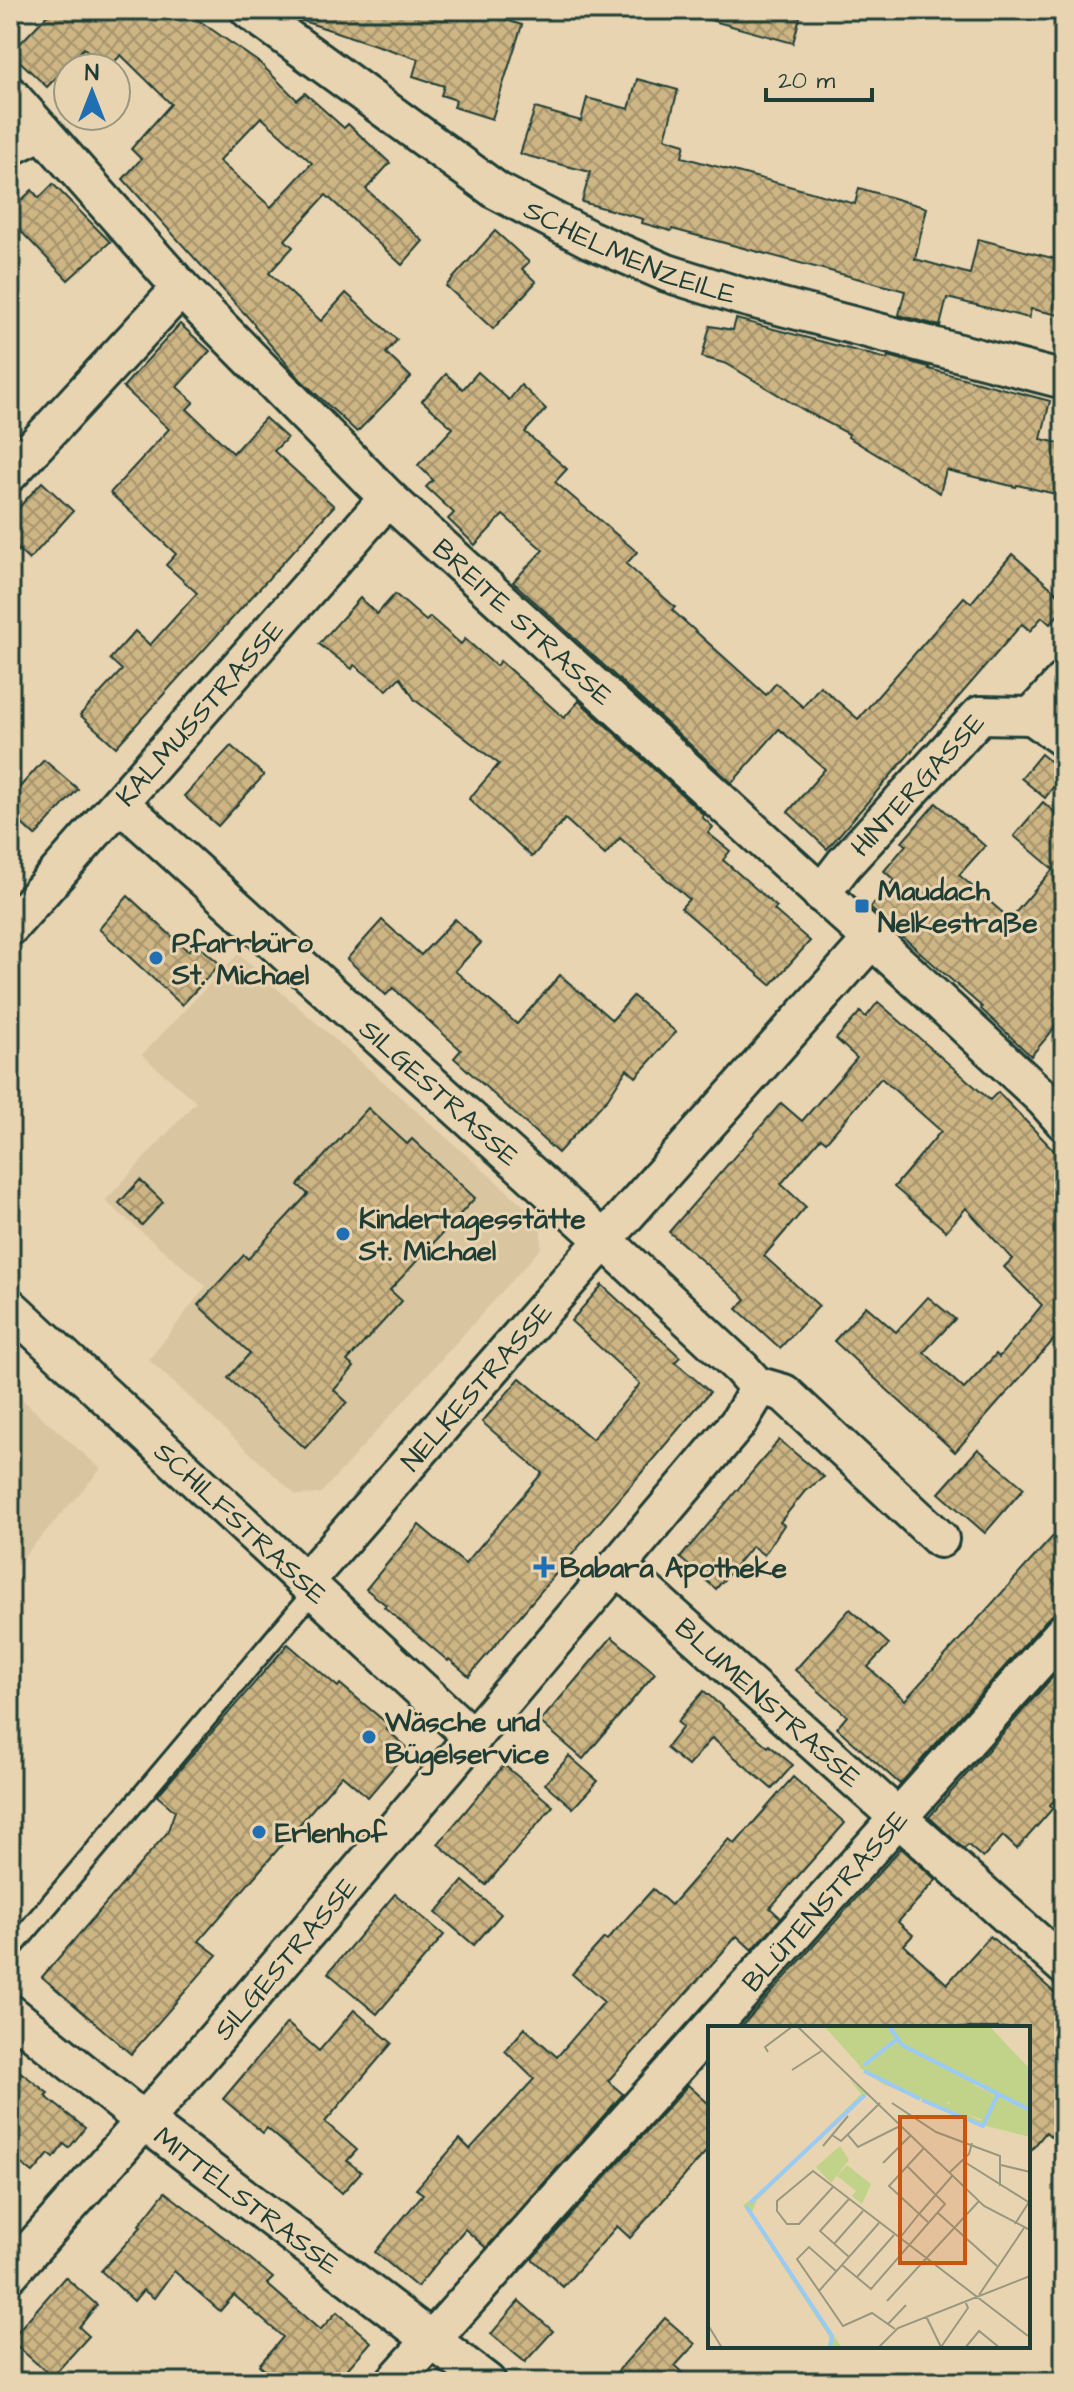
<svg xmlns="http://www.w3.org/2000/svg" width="1074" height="2392" font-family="'Architects Daughter',sans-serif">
<defs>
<pattern id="building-cross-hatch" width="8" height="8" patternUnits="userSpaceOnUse" patternTransform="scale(2)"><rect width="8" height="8" fill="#cdb584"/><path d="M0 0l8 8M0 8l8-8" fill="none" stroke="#a6946d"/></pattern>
</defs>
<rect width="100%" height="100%" fill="#e9d4b2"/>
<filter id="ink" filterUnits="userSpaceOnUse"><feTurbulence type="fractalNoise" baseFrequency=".0125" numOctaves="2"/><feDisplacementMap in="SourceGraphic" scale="16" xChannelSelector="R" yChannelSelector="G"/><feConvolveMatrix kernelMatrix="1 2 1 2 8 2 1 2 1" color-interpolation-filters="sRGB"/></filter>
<g filter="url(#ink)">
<g fill="#d9c5a0">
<polygon points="238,954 541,1221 541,1248 320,1494 296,1495 149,1360 206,1286 105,1201 196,1102 142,1055"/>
<polygon points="10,1389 101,1469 10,1572"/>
</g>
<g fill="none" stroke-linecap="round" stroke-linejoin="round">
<polyline stroke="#6992a8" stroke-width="11" points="1050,10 1064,16"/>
</g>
<g fill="url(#building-cross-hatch)" stroke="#1f3d34" stroke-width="2" fill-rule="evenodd">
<path d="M52,10H184L261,64L297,100L305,93L344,128L348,124L390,163L366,189L423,241L402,265L326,195L285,240L293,247L269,273L321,321L346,293L397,340L386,353L411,377L357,432L301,380L254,326L255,325L123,179L141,159L131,149L171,104L121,55L108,68H105L84,48L47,87L11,53ZM261,117L312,163L271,207L219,161Z"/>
<polygon points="285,10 473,10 522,25 492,119 454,107 456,100 441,95 444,86 413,76 418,59 297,19"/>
<polygon points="707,10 802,10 793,43 706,19"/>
<polygon points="637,79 678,90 665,138 685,144 682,157 855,204 859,188 927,208 915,259 970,274 978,239 1064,261 1064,316 1031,309 1029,318 947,298 940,326 899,315 905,291 672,229 671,231 642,223 643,219 582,202 590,172 520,154 535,108 581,121 587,98 629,109"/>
<polygon points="53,184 110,242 68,280 10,220 10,211 32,190 39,198"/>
<polygon points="495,231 529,262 522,269 536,282 493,329 446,286"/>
<polygon points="736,319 887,359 888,356 929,367 929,369 1050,401 1041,439 1064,444 1064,496 1017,485 1016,487 946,470 940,493 848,437 849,434 807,412 727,364 702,357 710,326 733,330"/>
<polygon points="180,324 210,351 177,387 194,402 187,409 233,453 265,418 287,438 274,451 334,506 116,747 80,715 122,670 110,659 135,631 150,645 197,593 166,565 176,554 110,493 169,429 123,387"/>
<polygon points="478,372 509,400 521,385 546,409 525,432 567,469 555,482 637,552 626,564 675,607 672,610 766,695 776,683 803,707 820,686 858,719 964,597 971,603 1012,554 1064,599 1064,608 1050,624 1042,617 1030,631 1022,624 827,849 788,812 825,769 779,729 732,783 513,582 543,550 503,515 475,545 448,519 454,513 426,487 433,480 418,465 453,428 422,401 446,374 463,389"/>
<polygon points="42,482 73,511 29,560 10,542 10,517"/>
<polygon points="395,594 426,621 430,617 461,644 465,639 496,666 500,661 564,718 579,701 704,815 702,817 713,827 708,833 730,851 723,860 777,907 774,910 810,941 771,985 681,908 689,899 620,838 605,855 565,819 532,857 469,799 499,764 415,700 400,677 387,690 354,665 352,669 319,644 360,598 377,614"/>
<polygon points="231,746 264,775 218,826 184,796"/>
<polygon points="1041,754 1064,773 1045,798 1021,778"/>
<polygon points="44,760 78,789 35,836 10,813 10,798"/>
<polygon points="1043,802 1064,820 1064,1017 1031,1056 981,1009 982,1007 870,908 894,880 884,871 906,845 902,842 936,803 985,846 959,875 1010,919 1053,869 1014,836"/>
<polygon points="128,896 188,951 196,943 220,964 182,1005 99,929"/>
<polygon points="455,919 481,943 455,971 517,1024 560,975 612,1020 633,996 676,1032 636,1077 627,1069 608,1098 558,1153 454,1058 461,1050 393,988 386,995 347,959 382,920 421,955"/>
<polygon points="878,1002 990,1100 998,1092 1064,1161 1064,1328 955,1452 834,1341 866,1306 896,1332 928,1297 955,1319 924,1352 964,1389 996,1354 999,1357 1042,1305 1004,1267 1012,1259 966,1208 946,1231 894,1187 941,1131 881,1078 826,1142 821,1138 781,1184 806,1207 764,1256 819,1306 780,1348 737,1309 746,1299 669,1232 781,1103 802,1121 857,1058 836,1039 860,1012 866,1017"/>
<polygon points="368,1108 407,1144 412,1139 475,1198 390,1290 402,1301 347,1361 354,1367 334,1390 347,1402 305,1448 228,1378 250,1353 198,1305 244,1255 248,1259 308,1194 298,1185"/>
<polygon points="140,1180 163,1202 142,1225 119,1203"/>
<polygon points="602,1285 680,1357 675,1362 710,1392 469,1676 449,1659 448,1661 384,1607 386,1605 366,1589 419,1525 465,1564 542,1473 482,1422 520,1378 592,1439 640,1384 571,1321"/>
<polygon points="779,1440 824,1477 805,1491 780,1522 784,1525 764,1555 752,1546 716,1589 680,1558"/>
<polygon points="978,1449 1024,1488 985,1533 939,1493"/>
<polygon points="1064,1524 1064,1612 1057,1612 1048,1618 900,1784 837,1728 847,1716 795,1670 850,1609 889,1644 868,1667 905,1700"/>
<polygon points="612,1637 655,1673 583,1759 540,1722"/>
<polygon points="288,1644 338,1687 340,1684 389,1725 386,1729 409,1749 368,1797 342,1775 199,1941 217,1955 131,2054 42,1977 167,1833 175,1811 157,1796"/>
<polygon points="1064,1664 1064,1789 1050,1805 1053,1808 1017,1849 1003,1836 983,1858 968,1845 964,1849 929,1817"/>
<polygon points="704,1691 768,1747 769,1745 793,1765 772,1789 712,1738 688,1766 666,1748 683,1727 677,1722"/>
<polygon points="569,1756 598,1781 573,1808 545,1784"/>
<polygon points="504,1765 553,1806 486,1885 438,1844"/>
<polygon points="793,1777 845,1823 770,1908 781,1918 752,1950 737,1936 649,2035 608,2081 623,2094 486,2248 465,2229 417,2287 375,2252 423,2194 416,2189 460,2139 470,2149 534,2079 505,2051 525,2028 557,2057 604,2002 572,1974 604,1938 607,1940 653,1889 671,1905 729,1839 735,1844"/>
<polygon points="901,1848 936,1880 898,1922 913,1935 904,1945 947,1984 990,1936 1064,2001 1064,2149 1046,2132 1028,2154 1028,2028 740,2028"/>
<polygon points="463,1881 501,1914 474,1945 436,1913"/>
<polygon points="395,1894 444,1935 377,2014 328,1973"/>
<polygon points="354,2010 392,2043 325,2122 357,2150 347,2161 361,2172 342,2193 267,2128 263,2133 223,2099 287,2023 319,2051"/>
<polygon points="10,2064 48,2093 45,2096 85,2128 69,2148 64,2144 54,2158 49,2154 33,2173 10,2155"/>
<polygon points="688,2085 710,2105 710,2147 630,2238 617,2226 563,2287 532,2259"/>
<polygon points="165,2192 233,2244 273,2278 267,2284 320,2330 337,2312 371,2342 336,2382 278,2382 259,2365 283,2337 234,2295 220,2311 174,2271 154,2298 143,2290 134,2301 101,2271 141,2227 139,2225"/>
<polygon points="65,2277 97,2305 79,2327 89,2336 52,2377 10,2340"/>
<polygon points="519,2301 553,2331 525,2362 491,2334"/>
<polygon points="665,2318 695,2344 675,2366 692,2382 608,2382"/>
</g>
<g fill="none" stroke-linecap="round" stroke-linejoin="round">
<defs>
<polyline id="lane" points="10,1951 314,1591"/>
<g id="street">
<path id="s1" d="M249,10L497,191L589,239L667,273L740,296L1064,380"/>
<path id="s2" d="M10,95L181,288L388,498L910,974L1044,1099L1064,1122"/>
<polyline points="10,147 42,131"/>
<polyline points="10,473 181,288"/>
<polyline points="1032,716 1064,739"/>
<path id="s3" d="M821,894L844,864L980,715L1032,716L1064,681"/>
<path id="s4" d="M10,927L388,498"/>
<path id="s5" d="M10,1307L473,1738"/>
<polyline points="756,1385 784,1393 940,1539"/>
<path id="s6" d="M617,1566L1064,1966"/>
<path id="s7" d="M305,1582L604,1240L872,939"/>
<path id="s8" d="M10,2013L145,2122L487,2382"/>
<path id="s9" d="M10,2273C258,1995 497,1708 738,1423L752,1400L756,1385L741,1368L604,1240L121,804"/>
<path id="s10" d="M394,2382L1064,1632"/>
</g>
</defs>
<use href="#lane" stroke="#1f3d34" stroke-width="24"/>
<use href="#street" stroke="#1f3d34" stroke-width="42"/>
<use href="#lane" stroke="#e9d4b2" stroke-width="18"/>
<use href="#street" stroke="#e9d4b2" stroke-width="36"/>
</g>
</g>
<g fill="#1f6fb2" stroke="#e9d4b2" stroke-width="3">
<rect x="854" y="898" width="16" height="16" rx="4"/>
<circle cx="156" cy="958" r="8"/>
<circle cx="343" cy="1234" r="8"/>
<path d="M540 1555h8v8h8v8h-8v8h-8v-8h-8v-8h8z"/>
<circle cx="369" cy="1737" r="8"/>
<circle cx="259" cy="1832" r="8"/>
</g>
<g text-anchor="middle" stroke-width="6" stroke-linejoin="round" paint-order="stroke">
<g font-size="28" fill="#1f3d34" stroke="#e9d4b2">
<text dy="10" stroke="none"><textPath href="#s1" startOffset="454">SCHELMENZEILE</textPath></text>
<text dy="10" stroke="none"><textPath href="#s2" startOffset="736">BREITE STRASSE</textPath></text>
<text dy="10" stroke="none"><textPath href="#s4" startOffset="286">KALMUSSTRASSE</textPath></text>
<text dy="10" stroke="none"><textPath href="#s3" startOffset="146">HINTERGASSE</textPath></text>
<text transform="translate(440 1092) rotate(42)" y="10">SILGESTRASSE</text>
<text dy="10" stroke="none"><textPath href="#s7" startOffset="260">NELKESTRASSE</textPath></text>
<text dy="10" stroke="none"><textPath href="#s5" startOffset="316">SCHILFSTRASSE</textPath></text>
<text dy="10" stroke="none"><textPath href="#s6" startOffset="204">BLUMENSTRASSE</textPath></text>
<text dy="10" stroke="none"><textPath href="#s10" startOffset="646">BLÜTENSTRASSE</textPath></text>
<text dy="10" stroke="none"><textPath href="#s9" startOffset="418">SILGESTRASSE</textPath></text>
<text dy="10" stroke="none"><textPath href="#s8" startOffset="302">MITTELSTRASSE</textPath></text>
</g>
<g font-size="28" font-weight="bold" fill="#1f3d34" stroke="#e9d4b2" text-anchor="start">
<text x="878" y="900">Maudach<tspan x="878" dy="32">Nelkestraße</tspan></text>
<text x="172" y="952">Pfarrbüro<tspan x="172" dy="32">St. Michael</tspan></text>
<text x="359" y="1228">Kindertagesstätte<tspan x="359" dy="32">St. Michael</tspan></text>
<text x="560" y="1577">Babara Apotheke</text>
<text x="385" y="1731">Wäsche und<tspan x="385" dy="32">Bügelservice</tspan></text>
<text x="275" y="1842">Erlenhof</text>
</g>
</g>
<g transform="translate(708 2026)">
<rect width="322" height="322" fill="#e9d4b2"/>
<path d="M141,53L160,68L49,174L44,186L134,322H119L122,312L35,179L55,166L153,68ZM139,139L163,158L154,178L144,170L148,165L129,150Z" fill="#c0d388"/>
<path d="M127,0H281L322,43V87L292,73L280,100L316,115L175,58L151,41L158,35ZM266,57L284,69L273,95L239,77Z" fill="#c0d388" fill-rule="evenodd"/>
<path d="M251,50L284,69L275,94L240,80Z" fill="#c0d388"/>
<path d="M132,120L141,134L123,157L108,141Z" fill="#c0d388"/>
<path d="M116,0H127L158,35L152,40ZM292,73L322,87V111L279,100Z" fill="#c0d388"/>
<path fill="none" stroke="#9acaf6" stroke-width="4" d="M181,0L194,19L322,84M156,39L188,14M156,45L212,73M214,74L275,100L290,68M42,177L157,69M38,180L124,310L122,322"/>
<path fill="none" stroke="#989880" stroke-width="2" d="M89,0L276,180L322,204M60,26L57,21L85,0M84,44L115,24M184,77L228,106L292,130V160M124,109L133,115L172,77M140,109L150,121L194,99M115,120L140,90M216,122L181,160L221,197M255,135L322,177M175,137L203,109M293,139L322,146M242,146L261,128L264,117M125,161L91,198H79L69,185V175L105,145L320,310M141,173L112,205L141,231M230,187L289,240M211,188L245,149M307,198L321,176M191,213L211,188M126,218L155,185M134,239L163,263L237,178L199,140M128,245L101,221L89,233L135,300L164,287L187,303M149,251L186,209M111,265L171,197M271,269L316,202M179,275L271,175M218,290L233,321M180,298L198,279M0,299L14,322M233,321L260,282L257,275M170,322L190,302L322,250M257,322L271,305L292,322"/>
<path fill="#ca5512" fill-opacity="0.15" stroke="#ca5512" stroke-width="4" d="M192,91H257V237H192Z"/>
<rect width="322" height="322" fill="none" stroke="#1f3d34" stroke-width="4"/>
</g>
<rect width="1074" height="2392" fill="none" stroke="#e9d4b2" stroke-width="40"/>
<rect x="20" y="20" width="1034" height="2352" fill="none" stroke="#1f3d34" stroke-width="3" filter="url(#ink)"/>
<g transform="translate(92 92)"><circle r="38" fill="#e9d4b2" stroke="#989880" stroke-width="2"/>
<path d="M0-6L14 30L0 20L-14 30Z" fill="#1f6fb2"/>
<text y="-12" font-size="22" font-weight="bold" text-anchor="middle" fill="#1f3d34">N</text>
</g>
<path d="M766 88v12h106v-12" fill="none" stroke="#1f3d34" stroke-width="4"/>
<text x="778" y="88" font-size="24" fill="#1f3d34" stroke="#e9d4b2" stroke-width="6" paint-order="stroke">20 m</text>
</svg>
